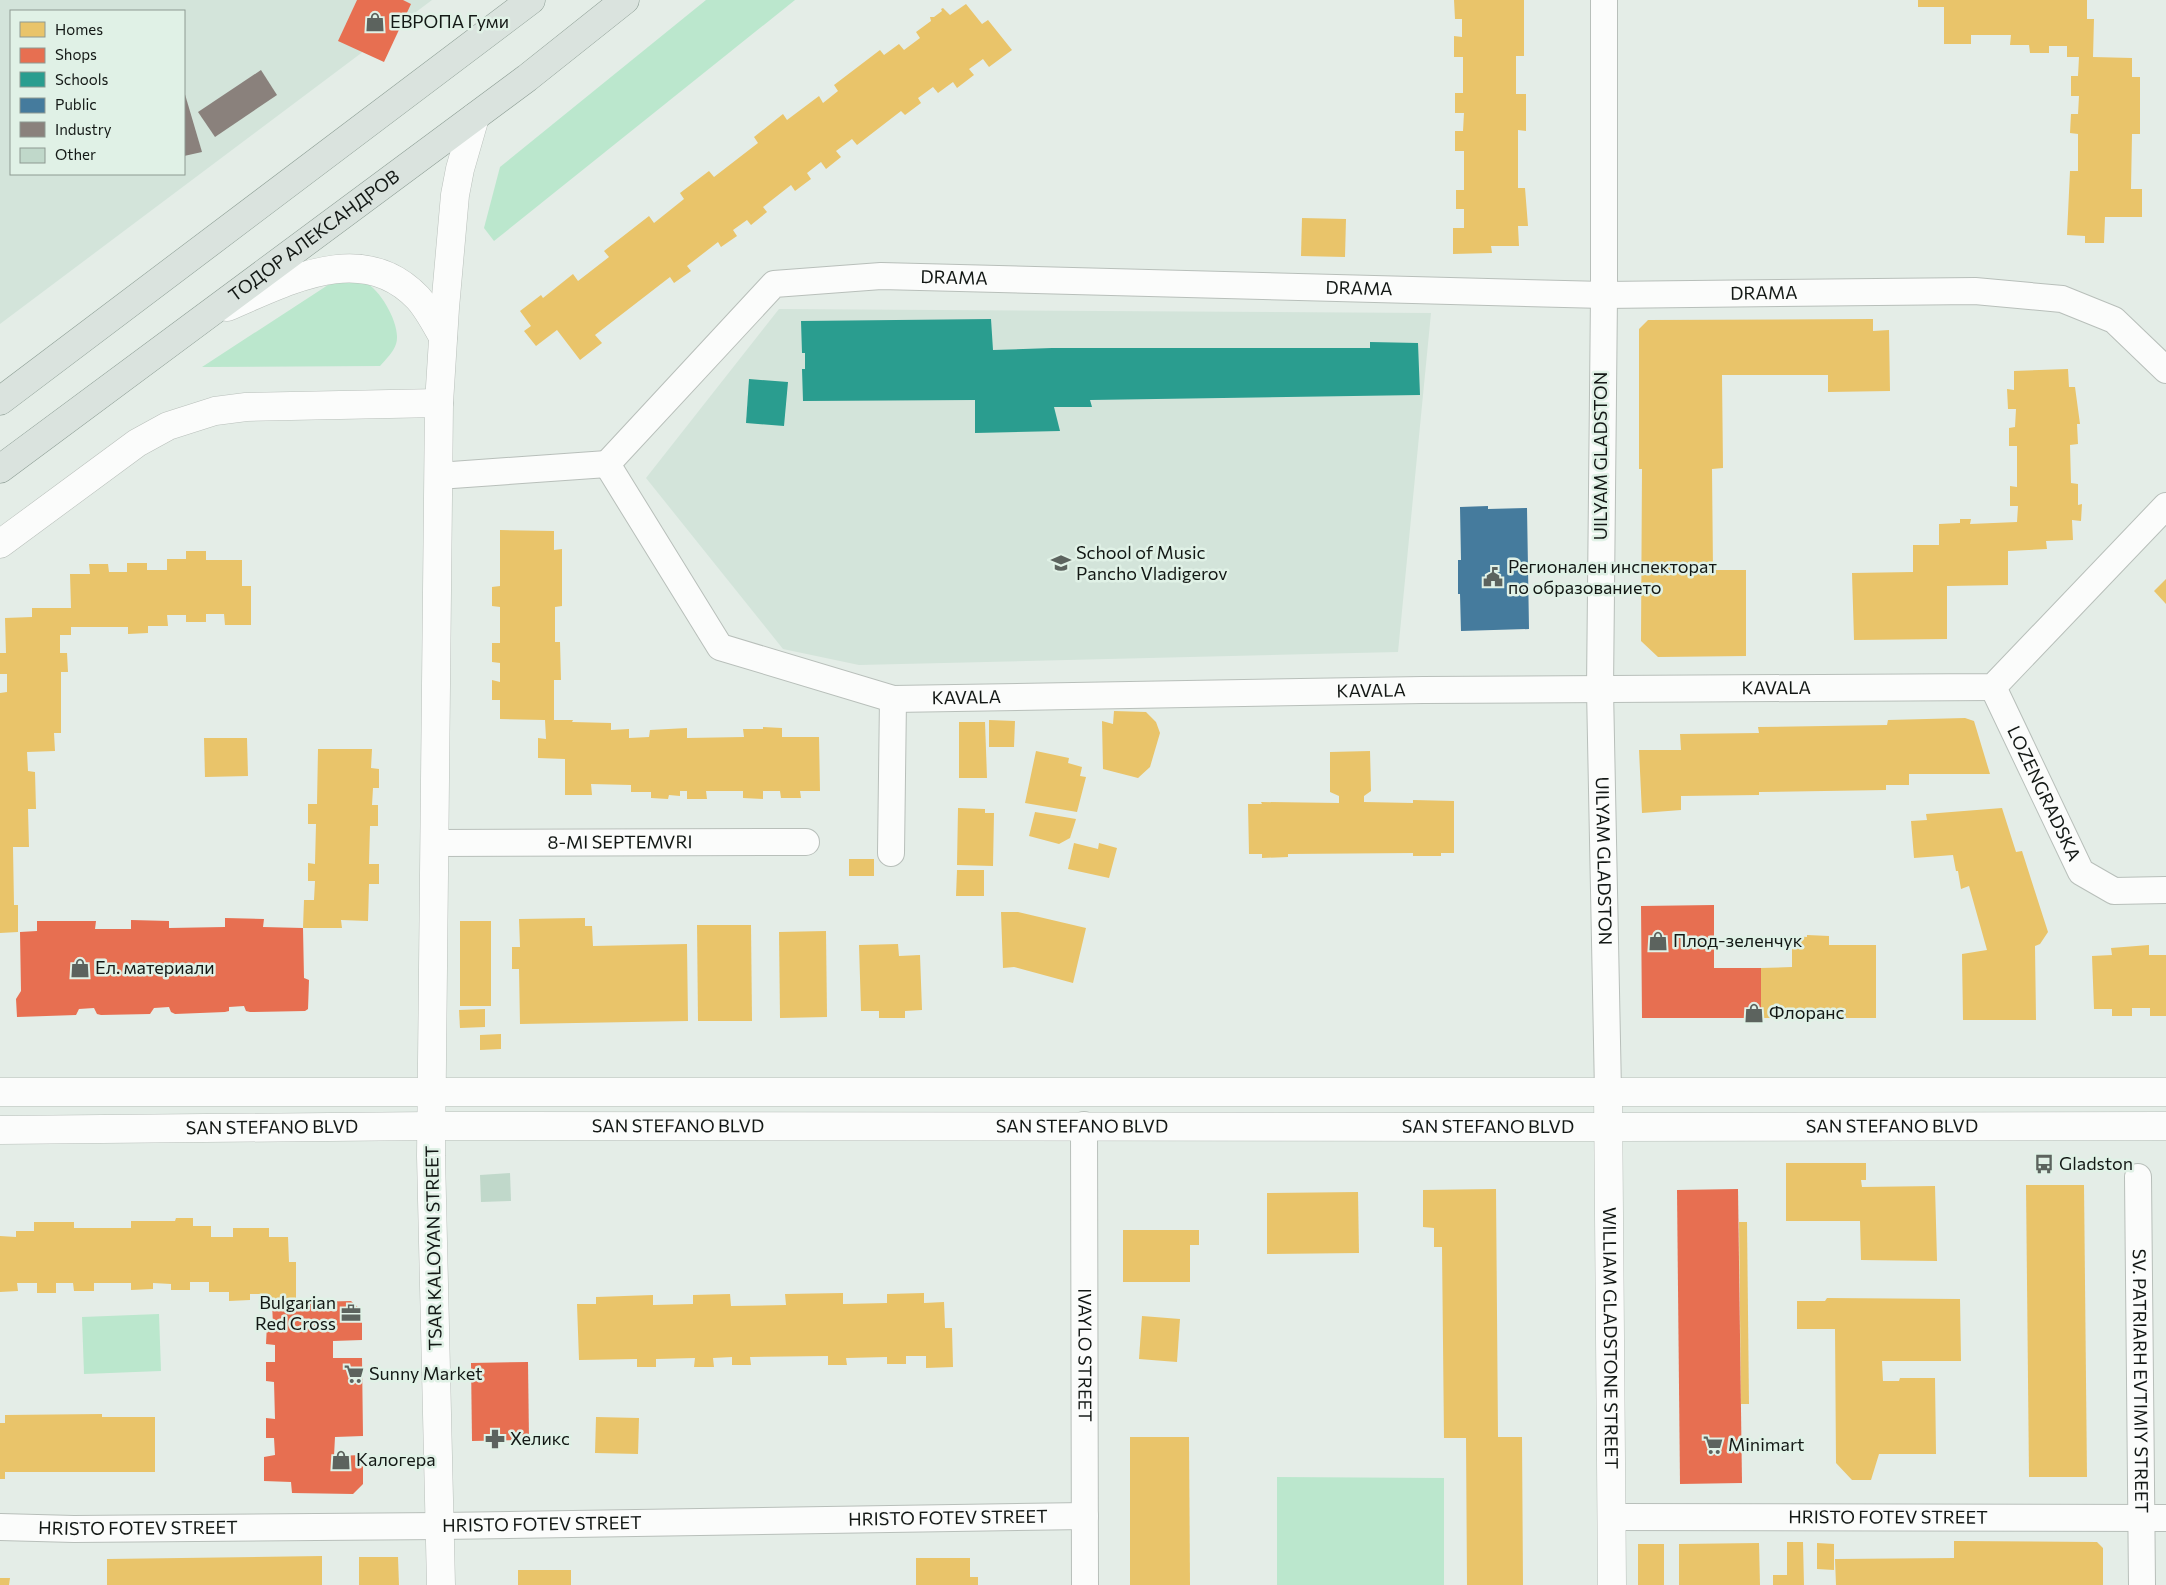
<svg xmlns="http://www.w3.org/2000/svg" width="2166" height="1585" font-family="Commissioner,sans-serif">
<rect width="100%" height="100%" fill="#e4ede7"/>
<g fill="#d3e4da" fill-rule="evenodd">
<path d="M0,0H432L0,324ZM11,11H184V174H11Z"/>
<polygon points="779,309 1431,313 1398,652 859,665 783,649 646,478"/>
</g>
<g fill="#bbe7cd">
<polygon points="706,0 795,0 494,241 484,228 500,167"/>
<path d="M350,279C355,280 361,281 366,283C381,290 402,327 396,344C393,353 386,359 380,366L202,367L328,285Z"/>
<polygon points="159,1314 161,1371 84,1374 82,1317"/>
<polygon points="1277,1477 1444,1478 1444,1585 1277,1585"/>
</g>
<g fill="#e9c46a">
<polygon points="1454,0 1524,0 1524,56 1516,56 1516,94 1526,94 1526,131 1518,130 1518,188 1525,188 1528,226 1518,226 1519,246 1491,246 1492,253 1453,254 1453,228 1464,228 1464,209 1456,209 1456,190 1464,190 1464,151 1455,151 1455,131 1463,131 1464,113 1455,113 1455,93 1463,93 1463,57 1454,57 1454,36 1462,37 1462,19 1455,19"/>
<polygon points="1918,0 2087,0 2087,19 2094,19 2093,57 2132,58 2132,77 2140,77 2140,134 2132,134 2131,189 2142,189 2142,217 2105,217 2104,243 2085,243 2085,236 2067,235 2070,171 2078,171 2078,134 2070,133 2071,114 2078,114 2079,96 2071,96 2071,76 2078,76 2079,57 2067,57 2067,46 2049,46 2049,53 2030,53 2029,45 2010,45 2011,35 1971,35 1971,44 1944,44 1944,7 1918,7"/>
<polygon points="966,4 982,24 988,20 1012,50 989,67 983,59 969,69 974,75 957,88 953,82 938,93 933,87 918,98 921,103 905,115 901,111 857,145 852,139 836,151 841,157 826,169 821,162 807,173 811,179 795,191 791,185 763,207 767,212 751,225 747,220 733,230 737,236 721,247 718,242 687,266 691,271 674,283 670,277 595,335 602,343 580,360 557,330 536,346 524,331 531,326 520,311 541,295 543,298 573,274 578,281 609,257 604,251 649,216 654,223 684,199 680,193 709,171 714,177 758,143 754,137 783,114 787,120 819,96 823,103 838,91 834,85 880,50 884,55 899,44 904,50 920,38 916,32 931,21 930,17 934,17 942,11 941,9 943,8 950,15"/>
<polygon points="1302,218 1346,219 1345,257 1301,256"/>
<polygon points="1873,319 1873,331 1889,330 1890,391 1828,392 1828,375 1722,375 1723,468 1712,469 1713,570 1746,570 1746,656 1658,657 1641,641 1642,469 1639,469 1639,329 1648,320"/>
<polygon points="2068,369 2069,387 2075,387 2080,424 2077,424 2078,444 2070,445 2071,483 2078,484 2078,505 2082,504 2081,521 2072,520 2073,540 2046,541 2047,549 2008,551 2008,585 1947,586 1947,639 1854,640 1852,573 1913,572 1913,545 1939,545 1939,524 1960,523 1960,519 1971,519 1970,524 2017,522 2018,506 2010,506 2010,486 2017,487 2017,446 2009,446 2009,428 2015,427 2016,409 2008,409 2007,389 2014,390 2014,371"/>
<polygon points="500,530 554,531 554,550 562,549 562,606 555,607 555,642 560,642 561,680 554,680 554,720 573,720 572,722 611,723 611,730 629,729 629,738 649,737 650,730 687,728 687,738 744,737 743,729 763,729 763,727 782,728 782,737 819,737 820,791 800,791 801,798 781,798 780,791 763,791 763,799 743,798 743,791 706,791 707,799 687,799 687,791 680,791 680,796 669,795 668,799 651,798 651,792 631,792 631,785 591,784 592,795 565,795 565,759 538,758 538,738 546,739 545,720 500,719 500,700 492,700 492,680 500,682 500,663 492,662 492,643 500,643 500,607 492,606 492,587 500,586"/>
<polygon points="186,551 206,551 206,560 242,560 242,586 251,586 251,625 225,625 224,614 206,614 206,622 186,622 186,615 167,615 168,626 148,626 148,633 128,634 128,627 71,627 71,635 60,635 60,653 67,653 68,672 61,672 61,733 54,733 55,751 27,752 28,771 35,772 36,809 28,809 29,847 13,847 14,905 18,905 18,932 0,933 0,693 7,692 7,674 0,674 0,653 6,653 5,618 32,617 32,608 71,608 70,574 90,574 89,564 108,564 109,572 127,572 127,563 147,563 147,570 167,570 167,559 186,559"/>
<polygon points="2166,579 2166,604 2154,591"/>
<polygon points="1114,711 1146,712 1156,722 1160,733 1150,767 1138,778 1103,769 1102,721 1113,724"/>
<polygon points="1965,718 1974,721 1990,774 1909,774 1909,785 1886,785 1886,790 1759,792 1759,795 1681,796 1681,810 1642,813 1639,750 1681,750 1680,734 1759,733 1758,727 1887,725 1888,720"/>
<polygon points="989,720 1015,721 1014,747 989,747"/>
<polygon points="959,722 985,722 987,778 959,778"/>
<polygon points="204,738 247,738 248,776 205,777"/>
<polygon points="318,749 372,749 371,768 379,769 379,788 373,788 372,805 378,805 378,826 370,826 369,864 379,864 379,884 369,884 368,921 341,920 342,928 303,928 304,900 314,900 315,881 308,881 308,863 315,864 316,824 308,824 308,804 317,804"/>
<polygon points="1036,751 1069,758 1068,763 1082,767 1080,776 1086,777 1077,812 1025,803"/>
<polygon points="1370,751 1371,791 1364,796 1364,802 1413,803 1413,800 1454,801 1454,853 1441,853 1441,856 1413,856 1413,853 1288,854 1288,857 1262,858 1262,854 1249,854 1248,804 1262,804 1261,802 1339,803 1339,796 1330,792 1330,752"/>
<polygon points="958,808 985,809 985,813 994,813 993,866 957,865"/>
<polygon points="2002,808 2016,852 2022,851 2048,932 2040,944 2035,946 2036,1020 1963,1020 1962,954 1987,950 1969,886 1961,889 1958,871 1956,871 1953,855 1914,858 1911,821 1927,820 1926,814"/>
<polygon points="1035,812 1076,819 1070,838 1059,844 1029,836"/>
<polygon points="1074,843 1098,849 1099,843 1117,848 1109,878 1068,869"/>
<rect x="849" y="859" width="25" height="17"/>
<polygon points="957,870 984,870 984,896 956,896"/>
<polygon points="1001,912 1018,912 1086,928 1073,983 1014,967 1003,968"/>
<polygon points="585,918 585,926 592,926 593,946 687,944 688,1021 520,1024 519,969 512,969 512,947 520,947 519,919"/>
<rect x="460" y="921" width="31" height="85"/>
<polygon points="697,925 751,925 752,1021 698,1021"/>
<polygon points="826,931 827,1017 780,1018 779,932"/>
<polygon points="1807,935 1829,936 1829,945 1876,945 1876,1018 1761,1018 1761,968 1792,967 1792,936 1807,937"/>
<polygon points="898,944 899,956 920,955 922,1010 905,1011 905,1018 879,1018 879,1011 861,1011 859,945"/>
<polygon points="2149,945 2149,955 2166,955 2166,1016 2150,1016 2150,1008 2132,1008 2132,1016 2112,1016 2112,1009 2094,1009 2092,956 2112,955 2111,948"/>
<polygon points="485,1009 485,1027 460,1028 459,1010"/>
<polygon points="501,1034 501,1049 480,1050 480,1035"/>
<polygon points="1786,1163 1866,1163 1866,1180 1861,1180 1862,1187 1935,1186 1937,1261 1861,1260 1860,1221 1786,1221"/>
<polygon points="2026,1185 2084,1185 2087,1477 2029,1477"/>
<polygon points="1496,1189 1498,1437 1522,1437 1523,1585 1467,1585 1466,1438 1444,1438 1442,1247 1434,1247 1434,1228 1423,1227 1423,1190"/>
<polygon points="1358,1192 1359,1253 1267,1254 1267,1193"/>
<polygon points="176,1218 193,1218 193,1226 211,1226 211,1237 233,1237 233,1228 269,1228 269,1237 288,1237 289,1262 296,1262 296,1303 266,1303 265,1294 250,1294 250,1300 229,1301 229,1292 209,1292 209,1282 190,1282 190,1290 171,1290 171,1284 153,1283 153,1289 131,1290 131,1283 94,1283 94,1291 74,1291 73,1283 56,1283 56,1293 37,1293 37,1283 17,1283 18,1291 0,1292 0,1236 16,1237 16,1231 34,1231 34,1222 74,1222 74,1228 131,1228 131,1221 175,1221"/>
<polygon points="1739,1222 1747,1222 1749,1404 1741,1404"/>
<polygon points="1123,1230 1199,1230 1199,1245 1190,1245 1190,1282 1123,1282"/>
<polygon points="843,1293 843,1304 887,1303 887,1294 924,1293 924,1303 944,1302 945,1328 952,1328 953,1367 926,1368 926,1356 906,1356 906,1364 887,1364 887,1357 846,1358 847,1365 828,1365 828,1356 750,1357 751,1365 732,1365 732,1357 713,1358 714,1367 694,1367 695,1358 656,1359 656,1367 637,1367 637,1359 579,1360 577,1304 596,1304 596,1297 653,1295 653,1305 693,1304 693,1295 730,1294 731,1306 786,1305 785,1294"/>
<polygon points="1827,1298 1960,1299 1961,1361 1882,1361 1883,1381 1899,1381 1900,1378 1935,1378 1936,1454 1879,1454 1871,1480 1852,1480 1836,1463 1835,1329 1797,1329 1797,1301 1825,1301"/>
<polygon points="1142,1316 1180,1319 1177,1362 1139,1359"/>
<polygon points="102,1414 102,1417 155,1417 155,1472 5,1472 5,1479 0,1479 0,1423 5,1423 5,1415"/>
<polygon points="596,1417 639,1418 638,1454 595,1453"/>
<polygon points="1130,1437 1189,1437 1190,1585 1130,1585"/>
<polygon points="1954,1541 2097,1542 2103,1548 2103,1585 1836,1585 1835,1559 1954,1558"/>
<polygon points="1787,1542 1803,1542 1804,1585 1773,1585 1773,1575 1787,1575"/>
<polygon points="1759,1543 1760,1585 1679,1585 1679,1544"/>
<polygon points="1817,1543 1834,1544 1834,1570 1817,1569"/>
<rect x="1638" y="1544" width="26" height="41"/>
<polygon points="322,1556 322,1585 107,1585 107,1559"/>
<polygon points="359,1557 398,1557 399,1585 359,1585"/>
<polygon points="916,1558 970,1558 970,1577 978,1577 978,1585 916,1585"/>
<rect x="518" y="1570" width="53" height="15"/>
<polygon points="0,1578 10,1578 9,1585 0,1585"/>
</g>
<g fill="#e76f51">
<polygon points="357,0 403,0 411,4 384,62 338,41"/>
<polygon points="1714,905 1714,968 1761,968 1761,1018 1642,1018 1641,906"/>
<polygon points="225,918 264,919 263,927 303,928 304,978 309,980 308,1009 305,1011 250,1012 246,1011 244,1006 229,1007 229,1011 225,1012 175,1014 171,1012 169,1007 154,1008 150,1014 101,1015 97,1014 94,1008 79,1009 76,1015 17,1017 16,999 21,991 20,932 37,931 37,921 96,921 95,929 131,929 131,920 169,921 169,928 225,927"/>
<polygon points="1738,1189 1742,1483 1680,1484 1677,1190"/>
<polygon points="351,1301 362,1311 362,1340 333,1341 333,1358 362,1358 363,1436 335,1437 334,1456 363,1455 363,1484 353,1494 292,1493 291,1482 264,1481 264,1457 275,1455 274,1438 266,1438 266,1418 275,1419 274,1382 266,1381 266,1362 275,1362 275,1345 266,1344 267,1324 273,1325 272,1303"/>
<polygon points="528,1362 529,1440 472,1441 471,1363"/>
</g>
<g fill="#2a9d8f">
<polygon points="991,319 993,350 1052,348 1370,348 1370,342 1418,343 1420,395 1090,400 1092,407 1054,407 1060,431 975,433 975,400 803,401 802,369 805,369 805,353 802,353 801,321"/>
<polygon points="749,379 788,382 784,426 746,423"/>
</g>
<polygon fill="#457b9d" points="1488,506 1488,509 1527,508 1529,629 1461,631 1460,594 1458,594 1458,560 1461,560 1460,507"/>
<g fill="#8a817c">
<polygon points="261,70 277,95 215,137 198,112"/>
<polygon points="184,91 202,152 184,156"/>
</g>
<polygon fill="#c0d8ca" points="510,1173 511,1201 481,1202 480,1175"/>
<g fill="none" stroke-linecap="round" stroke-linejoin="round">
<defs>
<g id="minor">
<path id="s1" d="M1604,0V295L1600,689L1608,1092"/>
<path id="s2" d="M607,464L720,647L893,699L1423,690L1993,687L2166,506"/>
<path id="s3" d="M607,464L774,284L881,276L1604,295L1975,291L2062,299L2114,320L2166,370"/>
<polyline points="438,476 607,464"/>
<path id="s4" d="M1993,687L2081,872L2114,891L2166,890"/>
<path id="s5" d="M435,843L806,842"/>
<polyline points="891,853 893,699"/>
<path id="s6" d="M1084,1125L1085,1585"/>
<path id="s7" d="M2138,1177L2142,1585"/>
<path id="s8" d="M1612,1517L2166,1518"/>
<path id="s9" d="M0,1527L74,1529L441,1526L1085,1516"/>
</g>
<g id="tertiary">
<path d="M227,307C287,282 362,239 418,298C428,309 435,323 443,337"/>
<polyline points="0,544 137,443 168,426 215,411 246,407 439,403"/>
<path id="s10" d="M1608,1092L1612,1585"/>
<polyline points="441,1585 431,1156 439,403 445,308 455,195 460,169 475,117"/>
</g>
<g id="secondary">
<polyline points="0,1092 2166,1092"/>
<path id="s11" d="M0,1130L431,1126L1608,1127L2166,1126"/>
</g>
<g id="primary">
<polyline points="0,401 531,0"/>
<path id="s12" d="M0,469L527,78L625,0"/>
</g>
</defs>
<use href="#minor" stroke="#b8bfba" stroke-width="28"/>
<use href="#tertiary" stroke="#b8bfba" stroke-width="29"/>
<use href="#secondary" stroke="#b8bfba" stroke-width="29"/>
<use href="#primary" stroke="#8c9d94" stroke-width="29"/>
<use href="#minor" stroke="#fbfcfb" stroke-width="26"/>
<use href="#tertiary" stroke="#fbfcfb" stroke-width="28"/>
<use href="#secondary" stroke="#fbfcfb" stroke-width="28"/>
<use href="#primary" stroke="#dae3de" stroke-width="28"/>
</g>
<defs>
<symbol id="shop-bare" viewBox="-9 -9 18 18"><path d="M-5-2.5h2.3a2.7 3.5 0 0 1 5.4 0H5L5.5 6h-11ZM-1.5-2.5h3a1.5 2.3 0 0 0-3 0Z" fill="#5c635e" stroke="#e0f1e6" stroke-width="2.5" paint-order="stroke"/></symbol>
<symbol id="school-bare" viewBox="-9 -9 18 18"><path d="M0-5L7-2L0 1L-7-2ZM-4 1L0 2.5L4 1V4Q0 6-4 4Z" fill="#5c635e" stroke="#e0f1e6" stroke-width="2.5" paint-order="stroke"/></symbol>
<symbol id="civic-bare" viewBox="-9 -9 18 18"><path d="M-.6-6.5H3V-4.5H.6V-3L4-1V1h2V6H-6V1h2V-1L-.6-3ZM-1.2 2.5V6h2.4V2.5Z" fill="#5c635e" stroke="#e0f1e6" stroke-width="2.5" paint-order="stroke"/></symbol>
<symbol id="bus-bare" viewBox="-9 -9 18 18"><path d="M-5-6H5V4H4V6H2V4H-2V6H-4V4H-5ZM-3.5-4V0h7V-4ZM-3.5 1.2v1.5H-2V1.2ZM2 1.2v1.5H3.5V1.2Z" fill="#5c635e" stroke="#e0f1e6" stroke-width="2.5" paint-order="stroke"/></symbol>
<symbol id="office-bare" viewBox="-9 -9 18 18"><path d="M-6-3h4V-5.5h4V-3h4V5H-6ZM-1-4.5V-3h2v-1.5ZM-6 0V1H6V0Z" fill="#5c635e" stroke="#e0f1e6" stroke-width="2.5" paint-order="stroke"/></symbol>
<symbol id="supermarket-bare" viewBox="-9 -9 18 18"><path d="M-6-5.5h2.5l.6 2H6L4.5 2H-2.5L-4.4-4H-6ZM-1.5 3.2a1.3 1.3 0 1 0 .1 0ZM3 3.2a1.3 1.3 0 1 0 .1 0Z" fill="#5c635e" stroke="#e0f1e6" stroke-width="2.5" paint-order="stroke"/></symbol>
<symbol id="pharmacy-bare" viewBox="-9 -9 18 18"><path d="M-2-6h4v4h4v4h-4v4h-4v-4h-4v-4h4Z" fill="#5c635e" stroke="#e0f1e6" stroke-width="2.5" paint-order="stroke"/></symbol>
</defs>
<g fill-rule="evenodd">
<use href="#shop-bare" x="361" y="8" width="28" height="28"/>
<use href="#school-bare" x="1047" y="549" width="28" height="28"/>
<use href="#civic-bare" x="1479" y="563" width="28" height="28"/>
<use href="#shop-bare" x="1644" y="927" width="28" height="28"/>
<use href="#shop-bare" x="66" y="954" width="28" height="28"/>
<use href="#shop-bare" x="1740" y="999" width="28" height="28"/>
<use href="#bus-bare" x="2030" y="1150" width="28" height="28"/>
<use href="#office-bare" x="337" y="1299" width="28" height="28"/>
<use href="#supermarket-bare" x="340" y="1360" width="28" height="28"/>
<use href="#pharmacy-bare" x="481" y="1425" width="28" height="28"/>
<use href="#supermarket-bare" x="1699" y="1431" width="28" height="28"/>
<use href="#shop-bare" x="327" y="1446" width="28" height="28"/>
</g>
<g text-anchor="middle" stroke-width="5" stroke-linejoin="round" paint-order="stroke">
<g font-size="18" fill="#131815" stroke="#e0f1e6" text-anchor="start">
<text x="390" y="28">ЕВРОПА Гуми</text>
<text x="1076" y="559">School of Music<tspan x="1076" dy="21">Pancho Vladigerov</tspan></text>
<text x="1508" y="573">Регионален инспекторат<tspan x="1508" dy="21">по образованието</tspan></text>
<text x="1673" y="947">Плод-зеленчук</text>
<text x="95" y="974">Ел. материали</text>
<text x="1769" y="1019">Флоранс</text>
<text x="2059" y="1170">Gladston</text>
<text x="336" y="1309" text-anchor="end">Bulgarian<tspan x="336" dy="21">Red Cross</tspan></text>
<text x="369" y="1380">Sunny Market</text>
<text x="510" y="1445">Хеликс</text>
<text x="1728" y="1451">Minimart</text>
<text x="356" y="1466">Калогера</text>
</g>
<g font-size="18" fill="#131815" stroke="#e0f1e6">
<text dy="6" stroke="none"><textPath href="#s12" startOffset="391">ТОДОР АЛЕКСАНДРОВ</textPath></text>
<text dy="6" stroke="none"><textPath href="#s3" startOffset="426">DRAMA</textPath></text>
<text dy="6" stroke="none"><textPath href="#s3" startOffset="831">DRAMA</textPath></text>
<text dy="6" stroke="none"><textPath href="#s3" startOffset="1236">DRAMA</textPath></text>
<text transform="translate(1601 456) rotate(-90)" y="6">UILYAM GLADSTON</text>
<text dy="6" stroke="none"><textPath href="#s2" startOffset="1279">KAVALA</textPath></text>
<text dy="6" stroke="none"><textPath href="#s2" startOffset="874">KAVALA</textPath></text>
<text dy="6" stroke="none"><textPath href="#s2" startOffset="469">KAVALA</textPath></text>
<text dy="6" stroke="none"><textPath href="#s4" startOffset="118">LOZENGRADSKA</textPath></text>
<text dy="6" stroke="none"><textPath href="#s5" startOffset="185">8-MI SEPTEMVRI</textPath></text>
<text dy="6" stroke="none"><textPath href="#s1" startOffset="861">UILYAM GLADSTON</textPath></text>
<text dy="6" stroke="none"><textPath href="#s11" startOffset="678">SAN STEFANO BLVD</textPath></text>
<text dy="6" stroke="none"><textPath href="#s11" startOffset="1082">SAN STEFANO BLVD</textPath></text>
<text dy="6" stroke="none"><textPath href="#s11" startOffset="1488">SAN STEFANO BLVD</textPath></text>
<text dy="6" stroke="none"><textPath href="#s11" startOffset="1892">SAN STEFANO BLVD</textPath></text>
<text dy="6" stroke="none"><textPath href="#s11" startOffset="272">SAN STEFANO BLVD</textPath></text>
<text transform="translate(434 1248) rotate(-91)" y="6">TSAR KALOYAN STREET</text>
<text dy="6" stroke="none"><textPath href="#s10" startOffset="246">WILLIAM GLADSTONE STREET</textPath></text>
<text dy="6" stroke="none"><textPath href="#s6" startOffset="230">IVAYLO STREET</textPath></text>
<text dy="6" stroke="none"><textPath href="#s7" startOffset="204">SV. PATRIARH EVTIMIY STREET</textPath></text>
<text dy="6" stroke="none"><textPath href="#s8" startOffset="276">HRISTO FOTEV STREET</textPath></text>
<text dy="6" stroke="none"><textPath href="#s9" startOffset="948">HRISTO FOTEV STREET</textPath></text>
<text dy="6" stroke="none"><textPath href="#s9" startOffset="542">HRISTO FOTEV STREET</textPath></text>
<text dy="6" stroke="none"><textPath href="#s9" startOffset="138">HRISTO FOTEV STREET</textPath></text>
</g>
</g>
<rect x="10" y="10" width="175" height="165" fill="#e0f1e6" stroke="#8e9a92"/>
<rect x="20" y="22" width="25" height="15" fill="#e9c46a" stroke="#8e9a92"/>
<text x="55" y="35" font-size="15" fill="#131815">Homes</text>
<rect x="20" y="48" width="25" height="15" fill="#e76f51" stroke="#8e9a92"/>
<text x="55" y="60" font-size="15" fill="#131815">Shops</text>
<rect x="20" y="72" width="25" height="15" fill="#2a9d8f" stroke="#8e9a92"/>
<text x="55" y="85" font-size="15" fill="#131815">Schools</text>
<rect x="20" y="98" width="25" height="15" fill="#457b9d" stroke="#8e9a92"/>
<text x="55" y="110" font-size="15" fill="#131815">Public</text>
<rect x="20" y="122" width="25" height="15" fill="#8a817c" stroke="#8e9a92"/>
<text x="55" y="135" font-size="15" fill="#131815">Industry</text>
<rect x="20" y="148" width="25" height="15" fill="#c0d8ca" stroke="#8e9a92"/>
<text x="55" y="160" font-size="15" fill="#131815">Other</text>
</svg>
